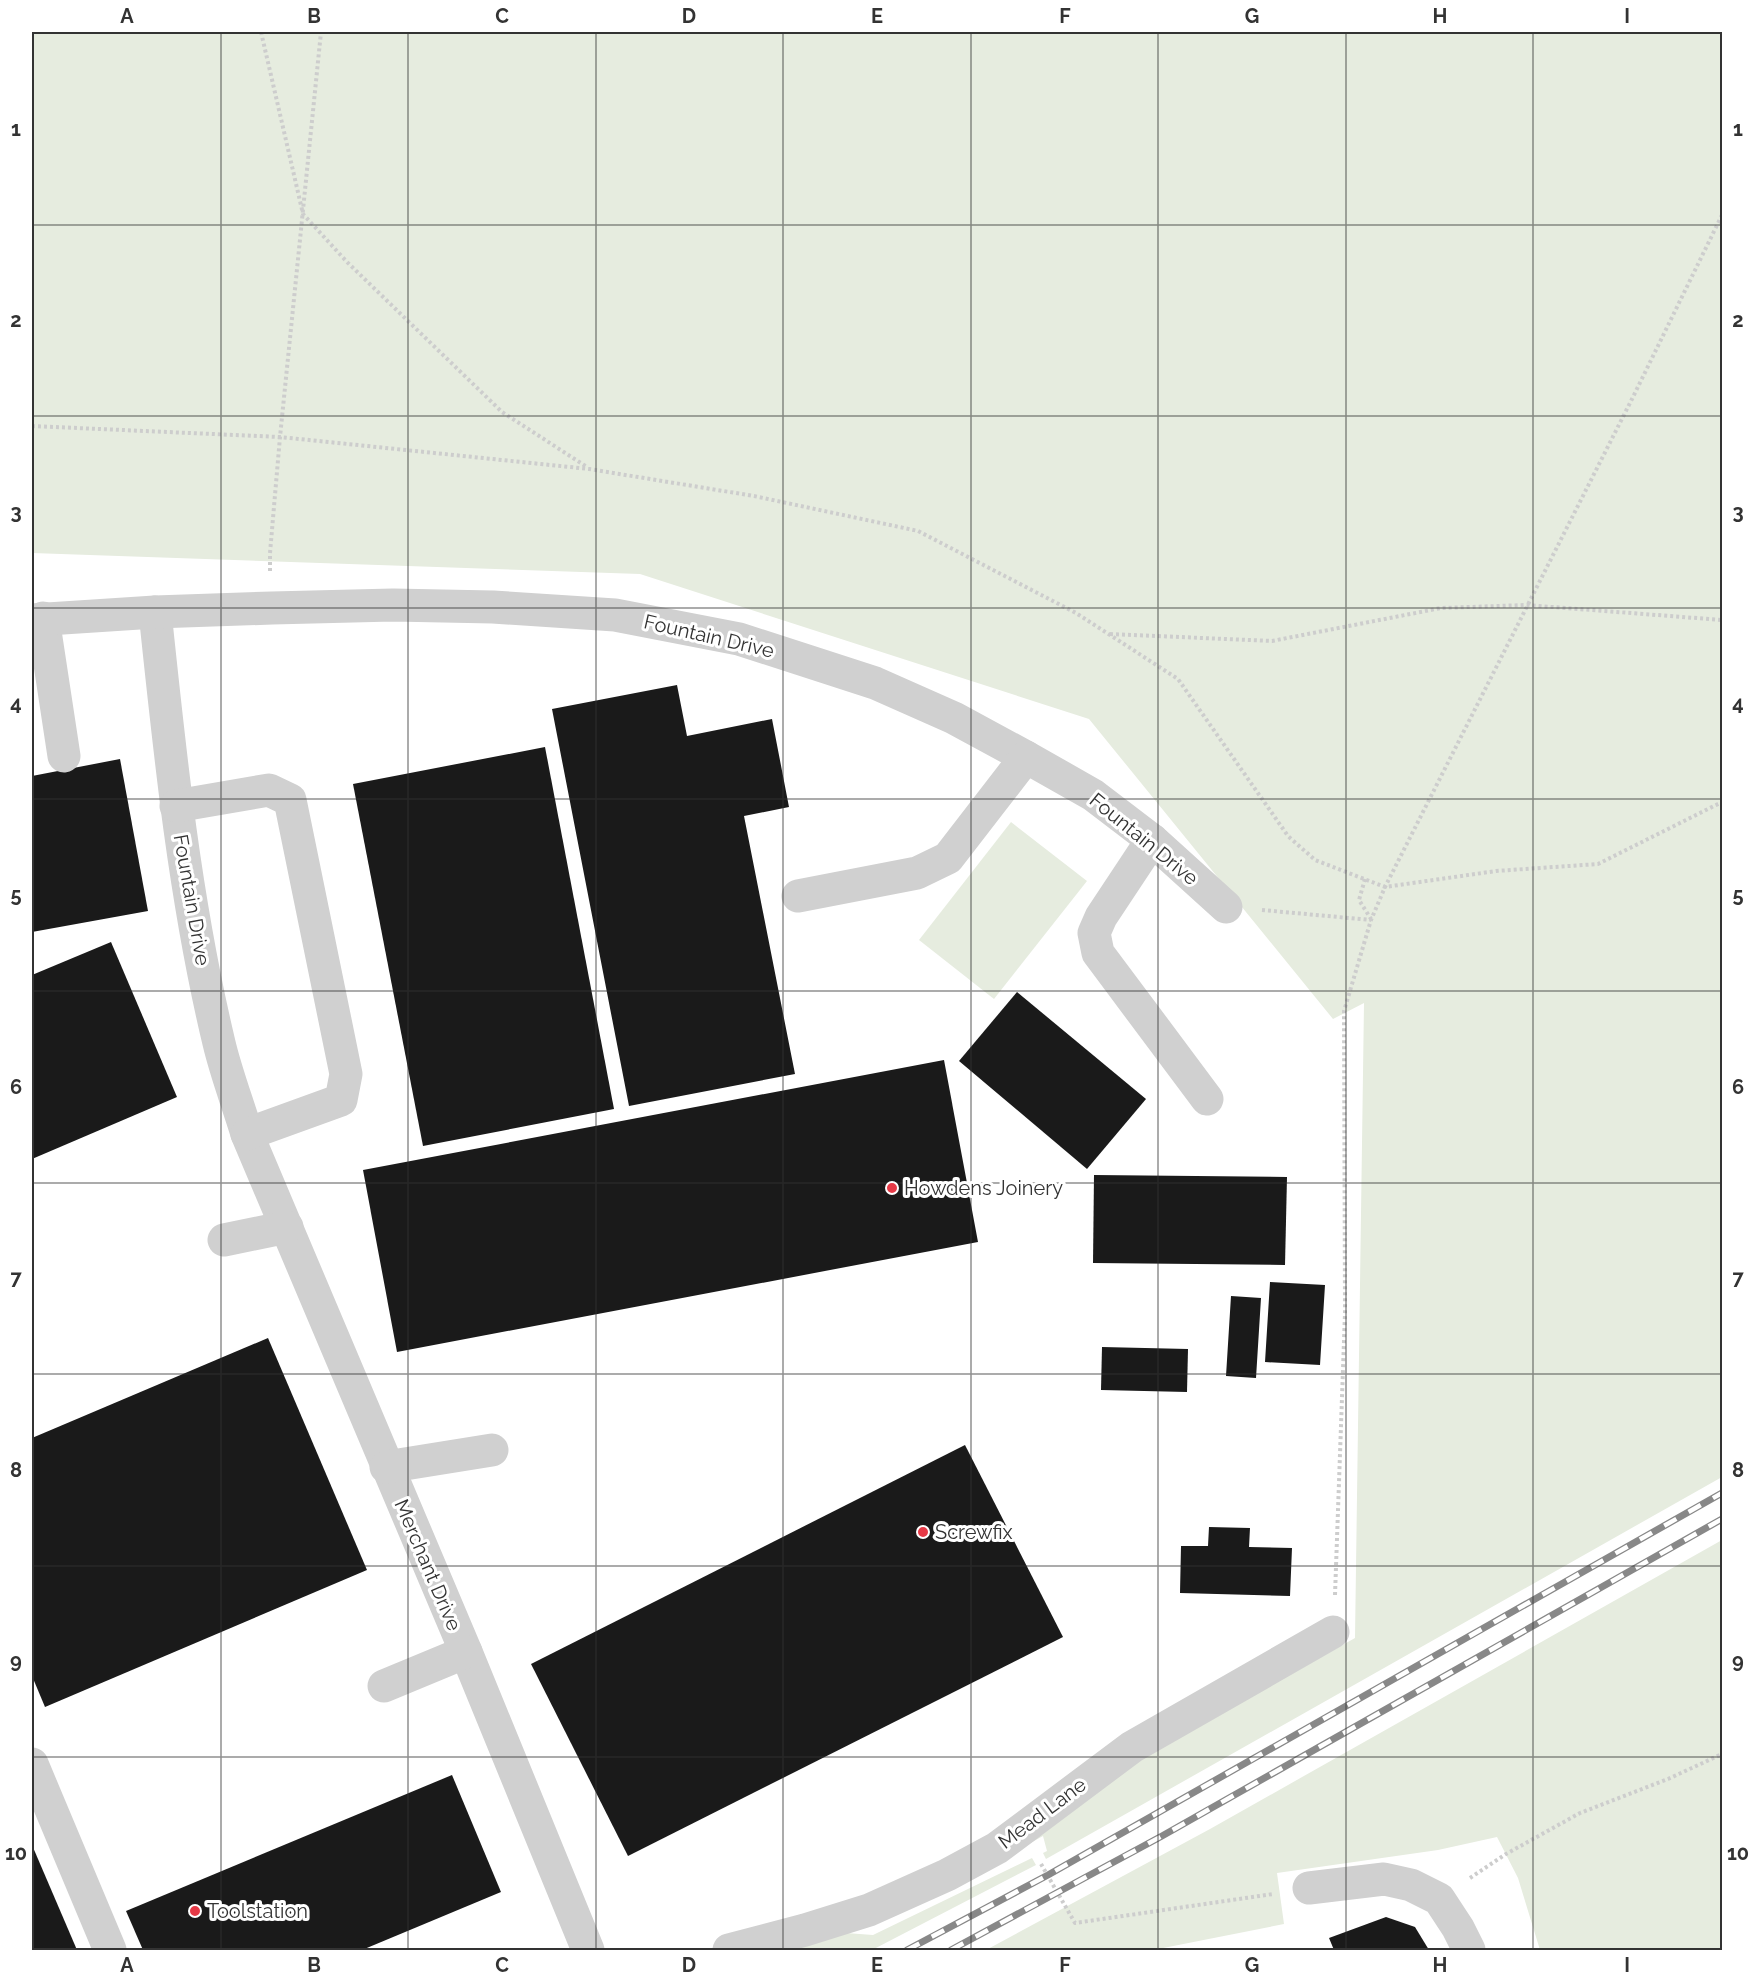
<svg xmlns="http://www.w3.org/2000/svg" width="1754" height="1982" font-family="Raleway,sans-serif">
<rect width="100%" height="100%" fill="#fff"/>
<g fill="#e6ecdf">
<polygon points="32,32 1722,32 1722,1477 1046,1859 1043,1853 1047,1851 1043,1836 1007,1856 1122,1769 1355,1638 1364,1003 1333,1019 1089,719 640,574 32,553"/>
<polygon points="1011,822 1087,881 994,999 919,940"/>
<polygon points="1722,1540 1722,1950 1540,1950 1518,1878 1497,1837 1438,1850 1277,1873 1284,1924 1153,1950 986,1950 1210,1829"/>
<polygon points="1032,1858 1036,1865 872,1950 780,1950 846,1933 873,1935"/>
</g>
<g fill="#1a1a1a">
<polygon points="677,685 687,736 772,719 789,807 744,816 795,1074 629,1106 552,709"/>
<polygon points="545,747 614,1109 423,1146 353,784"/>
<polygon points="120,759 148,911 32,932 32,776"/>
<polygon points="111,942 177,1097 32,1159 32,975"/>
<polygon points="1017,992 1146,1099 1087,1169 959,1061"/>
<polygon points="944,1060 978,1242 397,1352 363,1170"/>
<polygon points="1094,1175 1287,1177 1285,1265 1093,1263"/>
<polygon points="1270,1282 1325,1285 1320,1365 1265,1362"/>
<polygon points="1231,1296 1261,1298 1256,1378 1226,1376"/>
<polygon points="268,1338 367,1570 45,1707 32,1676 32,1438"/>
<polygon points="1102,1347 1188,1349 1187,1392 1101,1390"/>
<polygon points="965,1445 1063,1637 628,1856 531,1664"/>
<polygon points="1209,1527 1250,1528 1249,1547 1292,1548 1290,1596 1180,1593 1181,1546 1208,1546"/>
<polygon points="452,1775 501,1892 362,1950 143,1950 126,1911"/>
<polygon points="32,1845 77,1950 32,1950"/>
<polygon points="1386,1917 1415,1927 1429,1950 1334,1950 1329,1938"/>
</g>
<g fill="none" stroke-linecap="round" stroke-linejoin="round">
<g stroke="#cdcdcd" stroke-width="4" stroke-dasharray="3 3" stroke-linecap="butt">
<polyline points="261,32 303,214 347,262 502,412 587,467"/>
<polyline points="32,426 280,437 589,469 754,496 918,531 1076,613 1178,679 1288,836 1315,860 1385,887 1496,871 1598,864 1722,802"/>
<polyline points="270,571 270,553 280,437 321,32"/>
<polyline points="1110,634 1272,641 1441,608 1526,605 1722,620"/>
<polyline points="1365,879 1359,900 1371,919"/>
<polyline points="1262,910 1371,920"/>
<polyline points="1335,1595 1345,1313 1344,1011 1371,920 1385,887 1632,399 1722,215"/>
<polyline points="1041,1864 1075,1923 1273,1894"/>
<polyline points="1470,1878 1506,1854 1580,1813 1668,1779 1722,1754"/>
</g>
<g stroke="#d0d0d0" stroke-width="33">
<path d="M155,612C170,756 185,901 219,1043C226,1073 238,1104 247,1134L466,1652L588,1950"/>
<polyline points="43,618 64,756"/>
<polyline points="32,620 155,612 272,608 393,605 493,607 615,615 739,639 875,683 954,718 1026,757 1093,795 1152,840 1226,907"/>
<polyline points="176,806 269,790 290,800 346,1074 341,1100 247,1134"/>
<polyline points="1152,840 1101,917 1094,933 1098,953 1207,1099"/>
<polyline points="798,896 917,873 948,858 1026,757"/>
<polyline points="224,1240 287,1227"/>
<polyline points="386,1467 492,1450"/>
<polyline points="384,1686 466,1652"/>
<polyline points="32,1764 110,1950"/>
<polyline points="1309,1888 1384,1879 1411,1885 1439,1899 1458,1928 1469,1950"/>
<polyline points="729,1950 805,1930 869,1910 947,1875 997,1848 1132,1747 1333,1632"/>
</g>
<defs>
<g id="rail">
<polyline points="907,1950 1048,1875 1722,1493"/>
<polyline points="951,1950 1162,1836 1722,1519"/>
</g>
</defs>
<use href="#rail" stroke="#888" stroke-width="7"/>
<use href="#rail" stroke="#fff" stroke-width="4.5" stroke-dasharray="14" stroke-linecap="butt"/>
</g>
<path fill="none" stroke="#333" stroke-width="1.5" stroke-opacity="0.55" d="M221,32V1950M408,32V1950M596,32V1950M783,32V1950M971,32V1950M1158,32V1950M1346,32V1950M1533,32V1950M32,225H1722M32,416H1722M32,608H1722M32,799H1722M32,991H1722M32,1183H1722M32,1374H1722M32,1566H1722M32,1757H1722"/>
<g fill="#e63946" stroke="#fff" stroke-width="2">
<circle cx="892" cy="1188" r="6"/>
<circle cx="923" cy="1532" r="6"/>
<circle cx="195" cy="1911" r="6"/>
</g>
<g text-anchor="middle" stroke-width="6" stroke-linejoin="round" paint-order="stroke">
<g font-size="20" fill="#333" stroke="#fff">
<text transform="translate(709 636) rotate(13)" y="7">Fountain Drive</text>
<text transform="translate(1144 839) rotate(39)" y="7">Fountain Drive</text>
<text transform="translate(192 900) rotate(80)" y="7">Fountain Drive</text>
<text transform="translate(428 1565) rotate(67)" y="7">Merchant Drive</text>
<text transform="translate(1042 1813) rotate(-37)" y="7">Mead Lane</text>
</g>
<g font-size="20" fill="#333" stroke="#fff" text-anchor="start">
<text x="904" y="1195">Howdens Joinery</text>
<text x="935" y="1539">Screwfix</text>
<text x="207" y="1918">Toolstation</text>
</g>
</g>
<rect width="1754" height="1982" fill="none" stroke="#ffffff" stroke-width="66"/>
<rect x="33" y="33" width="1688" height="1916" fill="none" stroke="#333" stroke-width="2"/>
<g font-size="20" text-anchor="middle" font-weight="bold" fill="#333">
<text x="127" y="23">A</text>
<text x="314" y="23">B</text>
<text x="502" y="23">C</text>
<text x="689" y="23">D</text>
<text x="877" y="23">E</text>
<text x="1065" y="23">F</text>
<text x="1252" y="23">G</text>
<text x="1440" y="23">H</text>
<text x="1627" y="23">I</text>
<text x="16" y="136">1</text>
<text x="1738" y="136">1</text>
<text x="16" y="327">2</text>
<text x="1738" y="327">2</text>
<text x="16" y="519">3</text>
<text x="1738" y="519">3</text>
<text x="16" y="710">4</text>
<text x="1738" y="710">4</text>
<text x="16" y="902">5</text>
<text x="1738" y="902">5</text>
<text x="16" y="1094">6</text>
<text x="1738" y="1094">6</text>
<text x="16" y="1285">7</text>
<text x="1738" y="1285">7</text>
<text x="16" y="1477">8</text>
<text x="1738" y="1477">8</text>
<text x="16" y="1668">9</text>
<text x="1738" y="1668">9</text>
<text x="16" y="1860">10</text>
<text x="1738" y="1860">10</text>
<text x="127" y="1972">A</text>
<text x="314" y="1972">B</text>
<text x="502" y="1972">C</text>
<text x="689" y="1972">D</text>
<text x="877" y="1972">E</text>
<text x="1065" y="1972">F</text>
<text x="1252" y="1972">G</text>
<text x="1440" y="1972">H</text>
<text x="1627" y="1972">I</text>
</g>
</svg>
